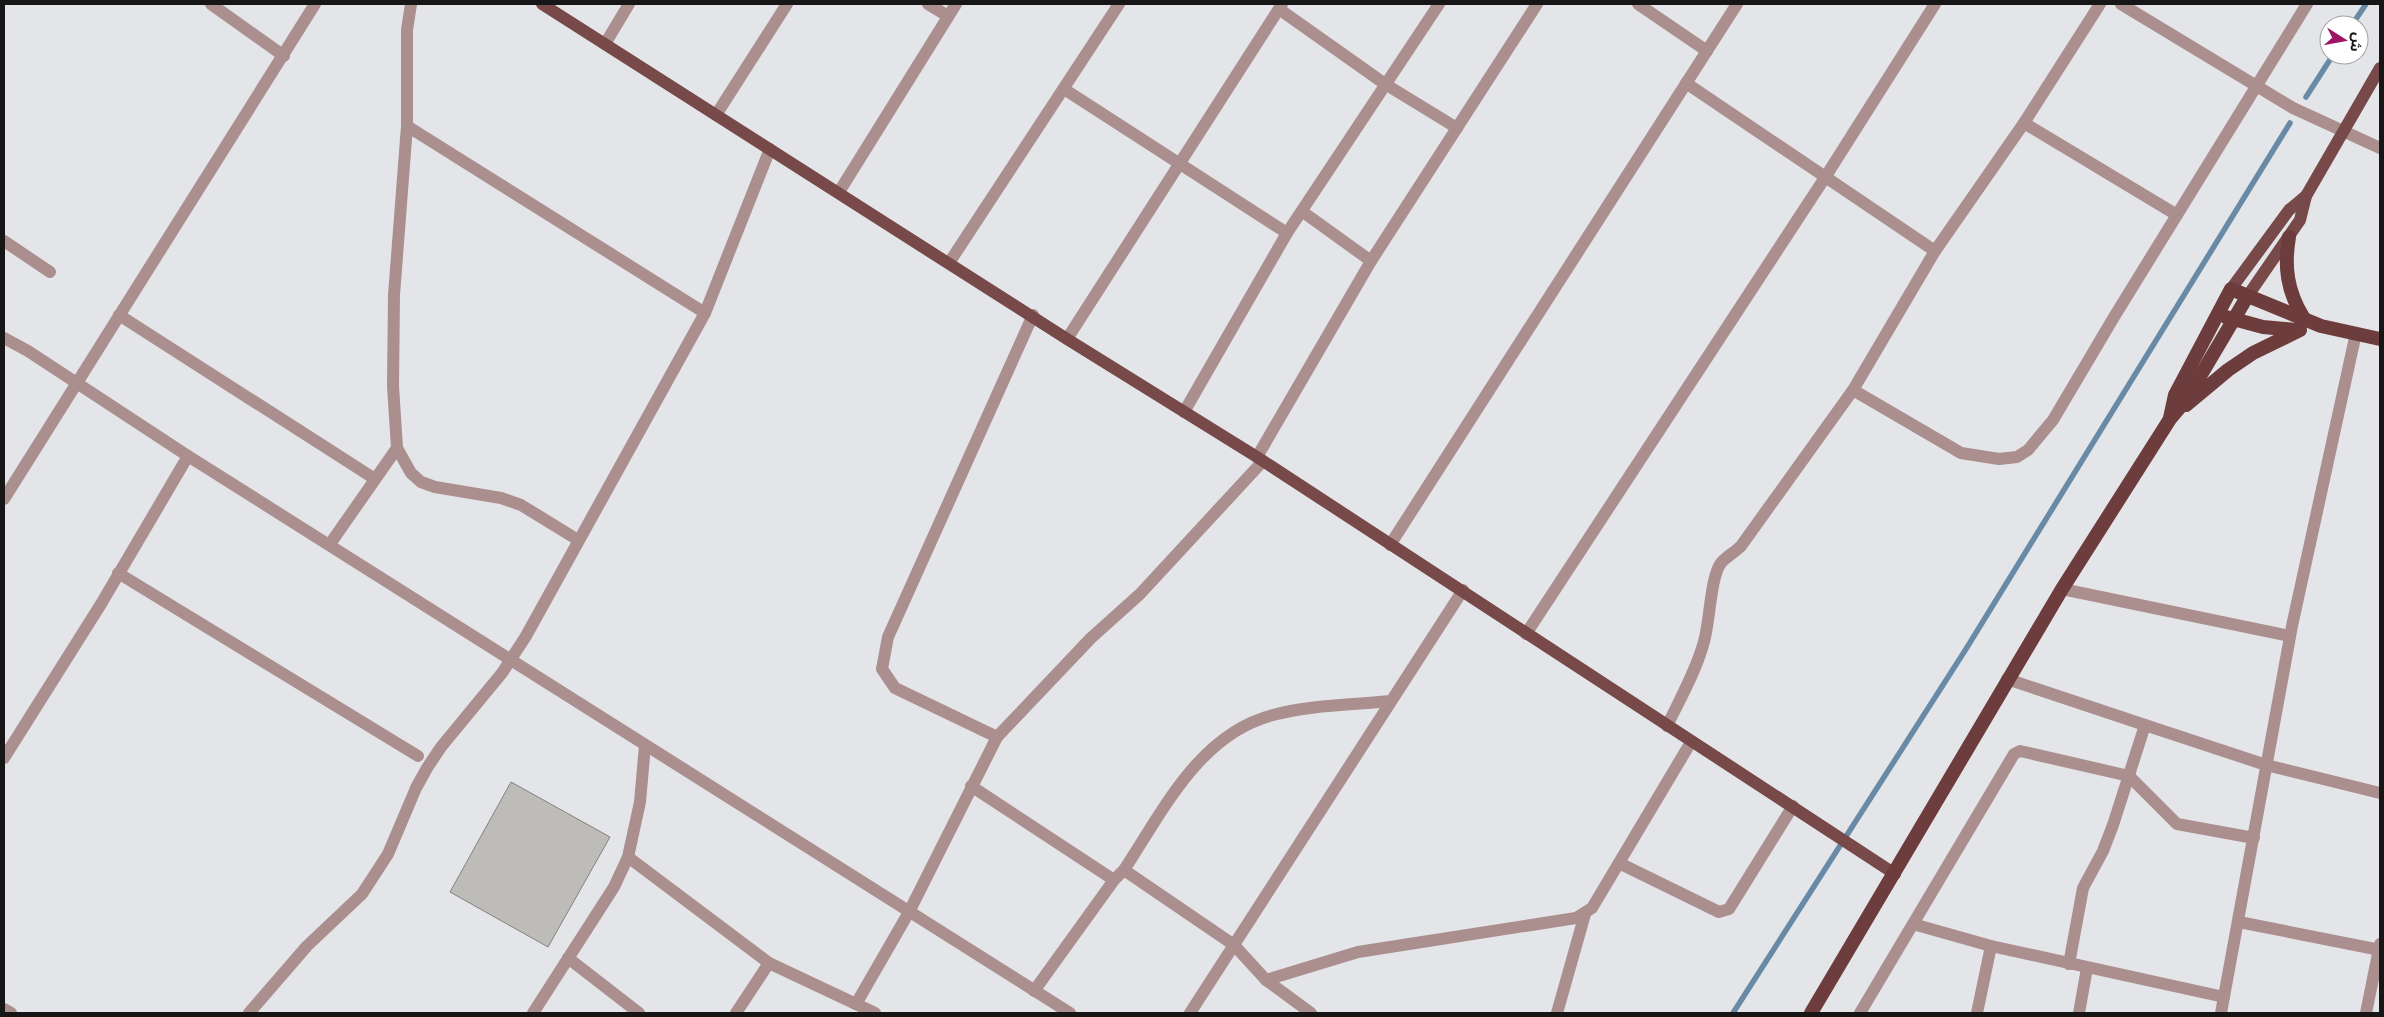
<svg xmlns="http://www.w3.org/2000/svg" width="2384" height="1017" font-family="'Times New Roman','Noto Sans Arabic',serif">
<rect width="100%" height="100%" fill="#e4e5e9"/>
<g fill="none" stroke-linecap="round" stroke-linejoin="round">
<g stroke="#698aa6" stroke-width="5.5">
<polyline points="2352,25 2366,4"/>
<polyline points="2306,97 2333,55"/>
<polyline points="1733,1013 1966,649 2290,123"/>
</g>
</g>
<polygon fill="#bebcb8" stroke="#83817e" points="511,782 610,837 548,947 450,892"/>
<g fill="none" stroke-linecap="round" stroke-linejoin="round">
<g stroke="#ab8f8e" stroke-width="12">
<polyline points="211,4 284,56"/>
<polyline points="411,4 407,30 407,126 394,295 393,386 397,448 411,473 421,482 435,487 501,498 521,505 578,540"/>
<polyline points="928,4 948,16"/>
<polyline points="1638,4 1707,51"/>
<polyline points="2121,4 2293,108 2380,148"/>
<polyline points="1279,9 1385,84 1457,128"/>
<polyline points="605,44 629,4"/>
<polyline points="1686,83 1935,251"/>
<polyline points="1064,89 1287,233"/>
<polyline points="716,115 787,4"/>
<polyline points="2024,123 2177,215"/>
<polyline points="407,126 705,313"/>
<polyline points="839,192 956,4"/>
<polyline points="1303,212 1371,261"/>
<polyline points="4,241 50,272"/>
<polyline points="949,263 1119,4"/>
<polyline points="119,315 375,479"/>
<polyline points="4,338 28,351 188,456 1070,1013"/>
<polyline points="1067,339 1282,4"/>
<polyline points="1853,390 1961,453 1999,459 2017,457 2028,450 2053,420 2114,317 2307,4"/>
<polyline points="1184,412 1287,233 1439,4"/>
<polyline points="1257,457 1371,261 1537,4"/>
<polyline points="4,499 315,4"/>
<polyline points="330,544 397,448"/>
<polyline points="1390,545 1737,4"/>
<polyline points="118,573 418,756"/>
<polyline points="2062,589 2290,636"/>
<polyline points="1526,634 1826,176 1935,4"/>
<polyline points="2007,679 2145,725 2113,825 2103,851 2083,888 2069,964"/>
<polyline points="2145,725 2266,765 2380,793"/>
<path d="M1667,726C1680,699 1695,673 1703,645C1710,625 1710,577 1721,563C1726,557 1735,552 1741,546L1853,390L1935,251L2024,123L2100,4"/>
<polyline points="997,737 895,688 882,669 888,637 1033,315"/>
<polyline points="4,758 101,604 188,456"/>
<polyline points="971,786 1114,880"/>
<polyline points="628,857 769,963 875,1013"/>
<polyline points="1619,863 1719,912 1729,909 1793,806"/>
<polyline points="1124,870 1234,945 1266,980 1358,952 1576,918 1592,908 1691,742"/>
<polyline points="2239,922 2380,950"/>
<polyline points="1913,924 1991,946 2224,997"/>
<polyline points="568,958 639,1013"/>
<polyline points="1266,980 1311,1013"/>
<path d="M1034,991L1114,880L1124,870C1163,811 1199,734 1273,715C1310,705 1352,705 1391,701"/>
<polyline points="856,1004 909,912 997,737 1091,638 1140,594 1263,461"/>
<polyline points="4,1009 11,1013"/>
<polyline points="249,1013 307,946 362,894 388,854 416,788 427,768 441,747 502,673 526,636 705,313 770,149"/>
<polyline points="533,1013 614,887 628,857 640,802 645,745"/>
<polyline points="736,1013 769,963"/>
<polyline points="1190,1013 1463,590"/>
<polyline points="1557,1013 1585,914"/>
<polyline points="1860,1013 2014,754 2020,751 2129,776 2177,824 2254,838"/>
<polyline points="1977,1013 1991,946"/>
<polyline points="2079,1013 2087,968"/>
<polyline points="2221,1013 2292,626 2356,333"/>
<polyline points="2366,1013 2380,944"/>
</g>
<g stroke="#774948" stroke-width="12">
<polyline points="542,4 1067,339 1257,457 1895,874"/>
<polyline points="2231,289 2289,210 2306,196"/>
<polyline points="2247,297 2300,220 2306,196 2380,68"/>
</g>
<g stroke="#6d3c3c" stroke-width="14">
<path d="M2289,237C2284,266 2287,291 2303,317"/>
<polyline points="2226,317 2263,327 2296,330"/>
<polyline points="2186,405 2228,370 2253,353 2300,330"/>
<polyline points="2170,418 2175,395 2231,289 2321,326 2380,339"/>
<polyline points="1811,1013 2062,589 2170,419 2186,400 2247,297"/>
</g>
</g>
<rect width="2384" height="1017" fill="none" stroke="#161617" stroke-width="10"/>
<g transform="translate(2344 40) rotate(101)"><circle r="24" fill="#ffffff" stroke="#a2a2a2"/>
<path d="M0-4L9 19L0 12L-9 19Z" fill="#9d1564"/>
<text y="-8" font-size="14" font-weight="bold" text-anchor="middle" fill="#161617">ش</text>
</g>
</svg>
